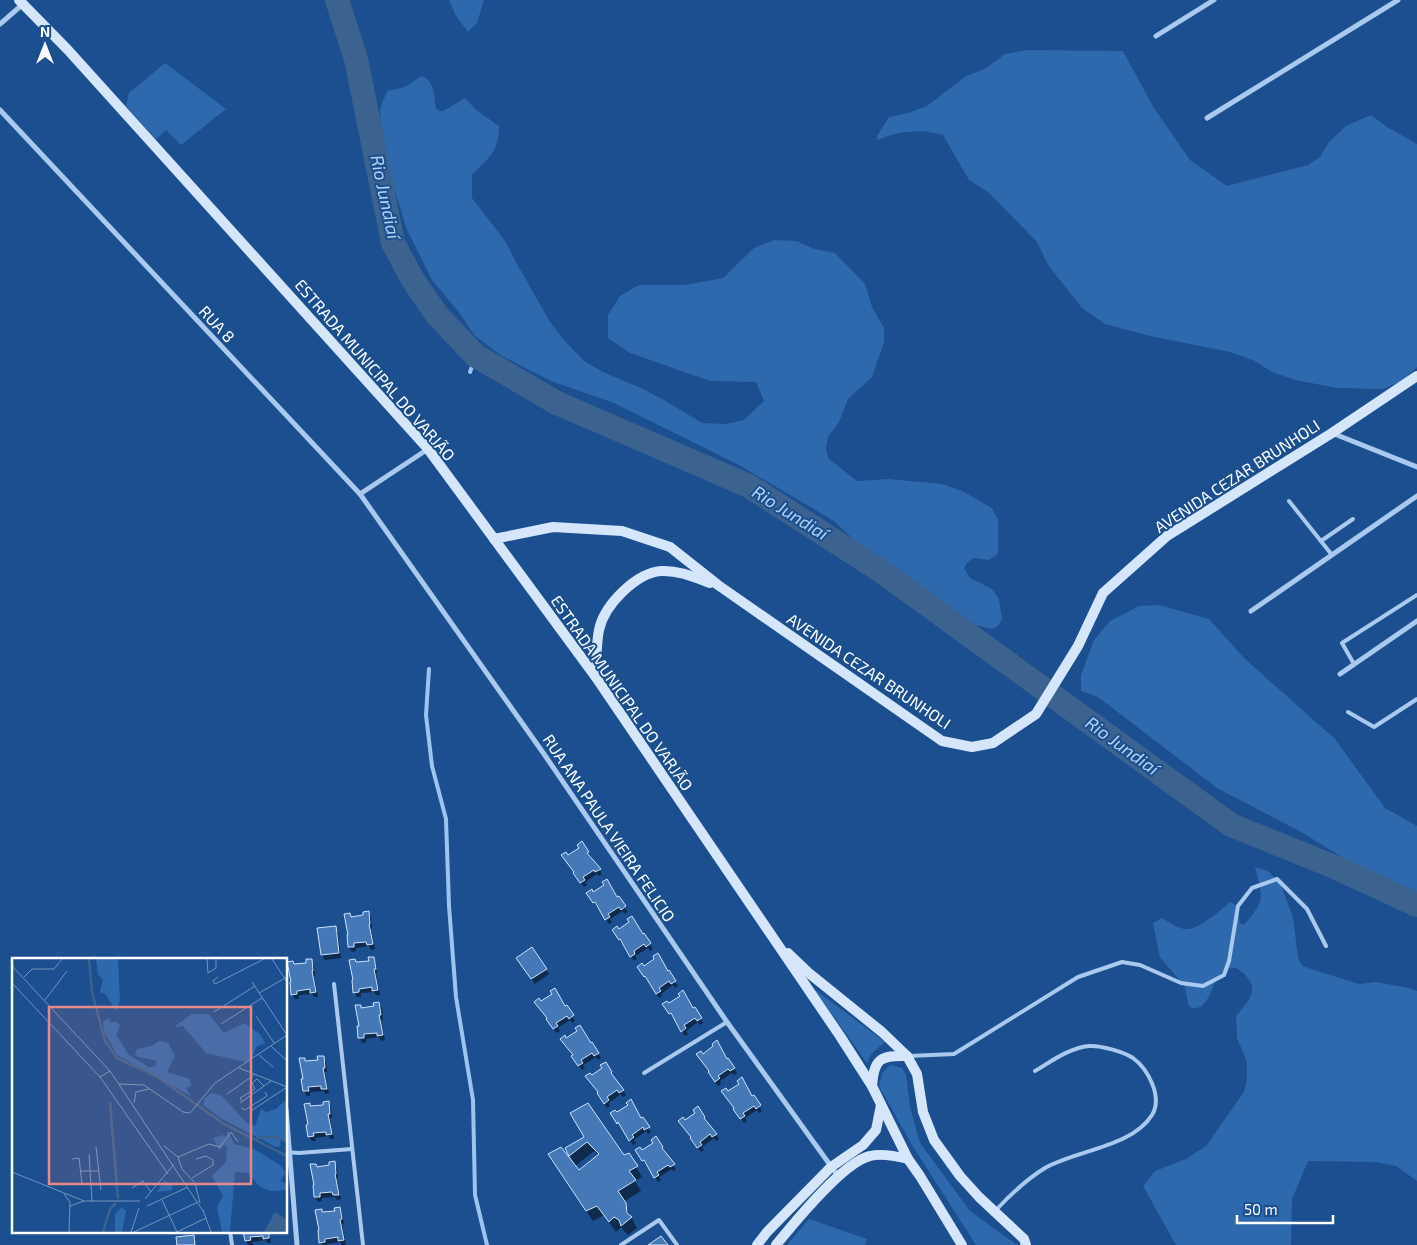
<svg xmlns="http://www.w3.org/2000/svg" width="1417" height="1245" font-family="'Exo 2',sans-serif">
<rect width="100%" height="100%" fill="#1b4f8f"/>
<g fill="#2e69ad">
<polygon points="449,0 484,0 477,23 468,32 456,16"/>
<path d="M1028,50L1123,51L1154,108L1190,160L1227,186L1308,165L1320,157L1329,142L1346,126L1371,115L1387,127L1417,144V367L1402,381L1383,389L1337,388L1295,380L1272,372L1253,360L1230,352L1150,336L1105,324L1082,308L1048,265L1037,242L988,192L969,180L943,135C921,128 899,131 877,140V136L889,117L908,113L927,106L966,76L985,69L1005,54Z"/>
<polygon points="165,63 226,109 181,145 166,130 156,139 126,106 129,93"/>
<path d="M421,76C435,81 434,95 436,108L439,111H443L465,98L476,110L499,126C499,151 489,158 472,175V198L505,241L517,264L550,322L565,341L584,361L603,372L641,388L664,400L702,423L725,424L744,420L764,401L756,382L710,381L630,353L608,338V315L620,296L639,285H685L723,278L754,248L774,240L796,241L815,249L835,253L865,284L872,307L884,328V342L872,377L848,399L839,422L828,437L826,448L828,458L857,481L888,479L942,484L962,491L992,508L998,520V554L989,560L973,558L967,563L964,568L970,578L992,589L999,599L1002,619L998,626L991,629L968,623L912,595L834,521L739,465L614,403L551,381L502,356L475,336L458,311L432,280L407,230L390,175L381,133L380,109L387,91L405,87Z"/>
<polygon points="1159,605 1209,619 1244,658 1335,739 1385,808 1417,826 1417,894 1375,877 1301,832 1217,788 1098,697 1081,691 1081,675 1094,640 1110,621 1139,606"/>
<path d="M1255,867L1268,871L1280,883L1293,917L1298,958L1302,966L1359,984L1376,982L1409,988L1417,991V1181L1396,1166L1377,1162L1308,1161L1292,1199L1291,1245H1176L1143,1186L1155,1171L1186,1159L1206,1146L1244,1092L1247,1079V1062L1237,1038L1236,1016C1248,1001 1261,990 1244,974C1240,970 1235,966 1230,968C1212,973 1212,1002 1200,1007C1199,1008 1192,1008 1192,1008L1188,1004L1185,987L1160,957L1153,923L1162,918C1169,922 1176,927 1184,929C1196,932 1221,910 1230,902L1237,906L1240,923L1244,925C1266,899 1263,898 1255,867Z"/>
<polygon points="814,989 885,1042 872,1053 867,1063"/>
<polygon points="891,1065 902,1068 906,1075 910,1107 920,1143 970,1211 1017,1245 976,1245 912,1145 879,1086 882,1073"/>
<polygon points="809,1219 867,1239 865,1245 787,1245"/>
</g>
<g fill="#0007" fill-rule="evenodd">
<polygon points="582,843 602,874 599,876 597,874 585,882 587,885 584,887 575,873 568,856 580,848"/>
<polygon points="593,894 617,898 628,912 624,914 623,911 610,919 612,922 609,924 598,906 597,907 591,898"/>
<polygon points="368,913 371,917 372,928 371,929 375,949 371,950 369,946 356,948 356,951 352,952 349,947 351,918 365,916"/>
<polygon points="335,928 338,933 341,958 325,960 322,955 319,930"/>
<polygon points="618,931 644,935 653,949 650,951 648,948 635,956 637,959 634,961 624,943 622,944 616,935"/>
<polygon points="532,949 549,974 535,984 521,963"/>
<polygon points="373,958 376,963 377,974 376,974 380,995 376,995 374,992 361,993 361,997 357,997 354,992 356,963 370,962"/>
<polygon points="311,960 314,965 315,976 314,976 318,997 314,997 312,994 299,995 299,999 295,999 292,994 294,965 308,964"/>
<polygon points="639,967 668,973 678,986 675,988 673,985 661,994 662,996 659,998 649,981 648,981"/>
<polygon points="555,990 564,1003 563,1004 565,1008 566,1007 575,1021 572,1023 570,1020 558,1028 560,1031 557,1033 550,1024 541,1003 553,994"/>
<polygon points="379,1004 382,1009 383,1019 381,1020 385,1040 381,1041 379,1037 366,1039 366,1042 362,1043 360,1038 360,1006 362,1009 375,1008"/>
<polygon points="669,1005 701,1018 703,1023 700,1025 698,1022 686,1031 688,1034 685,1036 674,1018 673,1018 666,1009"/>
<polygon points="561,1039 592,1044 601,1058 598,1060 596,1057 583,1065 585,1068 582,1070"/>
<polygon points="703,1055 728,1059 737,1073 734,1075 732,1073 720,1081 721,1084 718,1086 712,1077"/>
<polygon points="323,1057 326,1062 327,1072 325,1072 329,1093 325,1094 324,1091 310,1092 310,1096 307,1096 304,1091 303,1080 304,1080 304,1059 306,1062 319,1061"/>
<polygon points="605,1064 626,1095 623,1097 621,1094 609,1103 610,1106 607,1108 598,1094 591,1077 604,1069"/>
<polygon points="728,1093 752,1097 762,1111 759,1113 757,1110 745,1118 747,1121 744,1123 735,1109"/>
<polygon points="328,1102 331,1107 332,1118 330,1118 334,1139 330,1139 329,1136 315,1138 316,1141 312,1141 309,1137 309,1105 311,1108 325,1106"/>
<polygon points="629,1106 651,1132 648,1134 646,1131 634,1140 636,1143 633,1145 622,1126 621,1127 612,1113 617,1114"/>
<polygon points="704,1117 719,1139 716,1141 714,1138 702,1147 704,1150 701,1152 694,1143 684,1122"/>
<path d="M586,1138L623,1157L636,1167L642,1177L635,1181L641,1191L623,1202L637,1228L628,1235L621,1227L616,1232L604,1215L593,1221L555,1164H575L566,1149ZM594,1151L599,1156L578,1171L575,1166Z"/>
<polygon points="662,1147 676,1170 673,1171 672,1169 659,1177 661,1180 658,1182 648,1164 646,1165 640,1155 642,1151"/>
<polygon points="334,1163 337,1168 338,1178 337,1179 341,1199 337,1200 335,1197 322,1198 322,1201 318,1202 315,1197 317,1168 331,1167"/>
<polygon points="340,1208 342,1213 344,1224 342,1224 346,1245 342,1245 340,1242 322,1245 320,1242 323,1213 336,1212"/>
<polygon points="246,1231 269,1231 271,1243 267,1243 266,1240 252,1242 253,1245 248,1245 246,1241"/>
</g>
<g fill="none" stroke-linecap="round" stroke-linejoin="round">
<g stroke="#9cc4f0" stroke-width="4">
<polyline points="470,372 476,356"/>
<polyline points="429,669 426,715 432,766 446,819 449,906 456,997 473,1100 475,1195 487,1245"/>
</g>
<polyline stroke="#3c6290" stroke-width="24" points="337,0 356,59 393,243 413,280 437,315 476,356 557,403 749,486 881,571 1231,825 1337,868 1417,905"/>
</g>
<g fill="#4478b7" stroke="#cfe3fa">
<polygon points="582,841 589,852 587,853 601,869 595,872 594,870 583,877 585,880 580,883 573,873 574,872 561,855 566,852 568,855 579,848 577,845"/>
<polygon points="607,879 617,897 619,896 626,906 621,910 619,907 608,914 610,917 605,920 595,902 593,903 586,893 592,889 593,892 604,885 602,882"/>
<polygon points="369,911 370,924 369,924 373,944 367,945 366,942 354,943 354,947 348,947 347,935 348,935 344,914 350,913 351,917 363,915 363,912"/>
<polygon points="632,916 643,934 644,933 651,943 646,947 644,944 634,951 635,954 630,957 620,939 619,940 612,930 617,926 619,929 629,922 627,919"/>
<polygon points="336,926 339,953 321,955 317,928"/>
<polygon points="532,947 547,969 531,979 516,958"/>
<polygon points="658,953 668,971 669,970 676,981 671,984 669,981 659,988 661,991 656,994 645,976 644,977 637,967 642,963 644,966 654,959 653,956"/>
<polygon points="368,957 374,957 376,969 374,969 378,990 372,991 372,987 359,989 359,992 353,993 352,980 353,980 349,960 355,959 356,962 369,961"/>
<polygon points="306,959 312,959 313,971 312,971 316,992 310,993 310,989 297,991 297,994 291,995 290,982 291,982 287,962 293,961 294,964 306,963"/>
<polygon points="555,988 565,1006 567,1005 574,1015 569,1019 567,1016 556,1023 558,1026 553,1029 546,1019 547,1018 534,1002 539,998 541,1001 552,994 550,991"/>
<polygon points="683,990 693,1008 695,1007 702,1018 697,1021 695,1018 684,1025 686,1028 681,1032 671,1013 669,1014 662,1004 667,1001 669,1003 680,996 678,994"/>
<polygon points="379,1002 381,1015 379,1015 383,1035 377,1036 377,1033 364,1034 364,1038 358,1038 357,1026 359,1026 355,1005 361,1005 361,1008 374,1006 373,1003"/>
<polygon points="580,1025 591,1043 592,1042 599,1053 594,1056 592,1053 581,1060 583,1063 578,1066 571,1056 573,1055 560,1039 565,1035 566,1038 577,1031 575,1028"/>
<polygon points="717,1040 727,1059 728,1058 735,1068 730,1071 728,1069 718,1076 720,1078 715,1082 708,1072 709,1071 696,1054 701,1051 703,1054 713,1046 712,1044"/>
<polygon points="317,1056 324,1056 325,1068 323,1068 327,1089 321,1089 321,1086 308,1087 309,1091 303,1091 301,1079 303,1079 299,1058 305,1058 305,1061 318,1060"/>
<polygon points="606,1062 612,1072 611,1073 624,1090 619,1093 617,1090 607,1097 609,1100 604,1104 597,1093 598,1092 585,1076 590,1073 592,1075 602,1068 600,1065"/>
<polygon points="742,1077 752,1096 754,1095 761,1105 756,1109 754,1106 743,1113 745,1116 740,1119 733,1109 734,1108 721,1091 726,1088 728,1091 739,1084 737,1081"/>
<polygon points="631,1099 641,1118 643,1117 650,1127 644,1130 643,1127 632,1135 634,1137 629,1141 618,1122 617,1124 610,1113 615,1110 617,1112 628,1105 626,1103"/>
<polygon points="329,1101 330,1114 328,1114 332,1134 326,1135 326,1132 313,1133 314,1136 308,1137 306,1125 308,1124 304,1104 310,1103 310,1106 323,1105 323,1102"/>
<polygon points="588,1103 624,1155 629,1153 638,1166 629,1171 636,1180 618,1191 626,1203 627,1213 632,1217 621,1226 619,1220 614,1217 609,1222 597,1206 586,1211 548,1154 561,1147 579,1170 599,1154 587,1142 569,1156 565,1148 584,1137 570,1113"/>
<polygon points="698,1106 705,1117 704,1118 717,1134 712,1137 710,1134 700,1142 702,1145 697,1148 690,1138 691,1137 678,1121 683,1117 685,1120 695,1113 693,1110"/>
<polygon points="656,1136 663,1147 662,1148 675,1164 670,1167 668,1165 657,1172 659,1175 654,1178 644,1160 642,1161 635,1150 640,1147 642,1150 653,1143 651,1140"/>
<polygon points="335,1161 336,1174 335,1174 339,1195 333,1195 332,1192 320,1193 320,1197 314,1197 313,1185 314,1185 310,1164 316,1164 317,1167 329,1165 329,1162"/>
<polygon points="340,1207 342,1219 340,1220 344,1240 338,1241 338,1237 325,1239 325,1242 319,1243 318,1230 319,1230 315,1210 322,1209 322,1212 335,1211 334,1208"/>
<polygon points="243,1231 269,1231 269,1238 263,1239 263,1236 250,1237 251,1240 245,1241"/>
<polygon points="194,1235 195,1245 177,1245 176,1237"/>
<polygon points="661,1236 668,1245 648,1245"/>
</g>
<g fill="none" stroke-linecap="round" stroke-linejoin="round">
<g stroke="#a9c9ee" stroke-width="4">
<polyline points="1289,501 1332,555"/>
<polyline points="1321,541 1353,519"/>
<polyline points="1354,664 1342,643 1417,595"/>
<polyline points="1348,712 1374,727 1417,699"/>
<polyline points="334,984 363,1245"/>
<polyline points="909,1056 954,1054 1078,977 1122,962 1140,965 1181,983 1203,986 1224,975 1229,961 1238,906 1252,888 1277,879 1307,909 1326,946"/>
<polyline points="644,1073 727,1022"/>
<polyline points="286,1152 299,1153 352,1149"/>
<path d="M996,1210C1010,1195 1027,1179 1045,1168C1077,1150 1132,1147 1152,1115C1163,1097 1148,1069 1133,1058C1124,1052 1100,1045 1089,1046C1069,1048 1052,1061 1035,1071"/>
<polyline points="230,1231 232,1245"/>
<polyline points="621,1245 659,1220 677,1245"/>
</g>
<g stroke="#a9c9ee" stroke-width="5">
<polyline points="0,24 23,4"/>
<polyline points="1156,36 1214,0"/>
<polyline points="0,110 360,494 428,449"/>
<polyline points="1207,118 1398,0"/>
<polyline points="1332,433 1417,467"/>
<polyline points="360,494 544,754 727,1022 838,1176"/>
<polyline points="1251,611 1417,496"/>
<polyline points="1340,674 1417,621"/>
<polyline points="286,1109 297,1245"/>
</g>
<g stroke="#d6e6fa" stroke-width="10">
<polyline points="19,0 68,50 428,449 595,676 840,1036 872,1086 908,1159 920,1176 962,1245"/>
<polyline points="494,539 553,527 622,531 670,547 718,585 942,741 972,747 993,743 1036,714 1078,646 1103,593 1167,536 1332,433 1417,376"/>
<path d="M595,676C597,661 596,644 599,630C604,605 636,573 661,571C678,570 694,577 710,583"/>
<polyline points="788,953 810,974 882,1032 907,1056 917,1074 923,1112 934,1140 960,1176 979,1197 1024,1239 1026,1245"/>
<path d="M872,1086C874,1059 880,1055 907,1056"/>
<polyline points="757,1245 767,1232 831,1167 863,1145 876,1130 881,1105"/>
<path d="M776,1245C794,1223 843,1162 870,1156C882,1153 896,1156 908,1159"/>
</g>
</g>
<g text-anchor="middle" stroke-width="4" stroke-linejoin="round" paint-order="stroke">
<g font-size="16" fill="#fff" stroke="#1b4f8f">
<text transform="translate(217 324) rotate(47)" y="6">RUA 8</text>
<text transform="translate(375 370) rotate(49)" y="6">ESTRADA MUNICIPAL DO VARJÃO</text>
<text transform="translate(1237 476) rotate(-33)" y="6">AVENIDA CEZAR BRUNHOLI</text>
<text transform="translate(869 671) rotate(34)" y="6">AVENIDA CEZAR BRUNHOLI</text>
<text transform="translate(622 693) rotate(55)" y="6">ESTRADA MUNICIPAL DO VARJÃO</text>
<text transform="translate(609 828) rotate(56)" y="6">RUA ANA PAULA VIEIRA FELICIO</text>
</g>
<g font-size="18" font-style="italic" fill="#b5d3f5" stroke="#1b4f8f">
<text transform="translate(385 197) rotate(78)" y="6">Rio Jundiaí</text>
<text transform="translate(790 513) rotate(32)" y="6">Rio Jundiaí</text>
<text transform="translate(1122 746) rotate(36)" y="6">Rio Jundiaí</text>
</g>
</g>
<g transform="translate(12 958)">
<rect width="275" height="275" fill="#1b4f8f"/>
<path d="M84,1H106L108,42L104,53L93,36L88,34L91,21L86,17ZM180,56H197L212,75L232,65L248,76L253,85L244,89L241,99L234,104L194,95L171,68L162,69ZM97,60L99,65L103,63L108,67L104,77L117,97L137,109H143L145,103L127,99L123,97L125,91L140,88L147,83L156,85L163,98L155,114L178,121L179,128L174,130L179,138L105,97L92,74L91,64ZM199,135L209,137L234,164L243,168L249,151L254,154L264,151L275,141V183L268,181L269,188L264,189L210,161L191,147L193,140ZM216,172L222,186L242,191L268,207L273,214L269,223L275,226V232L258,233L247,228L236,215L223,214L218,274H210L205,249L211,238L200,218L214,204L215,189L212,187L207,192L201,180L212,177L214,180ZM152,223L160,225V232L145,234ZM110,249L114,253L110,274H103V256Z" fill="#2e69ad"/>
<path d="M263,254L275,262V274H252Z" fill="#3c6290"/>
<path fill="none" stroke="#3c6290" stroke-width="2.5" d="M77,1L80,34L93,83L105,100L144,118L212,166L275,198M98,144L106,241M244,180L263,179L275,183M91,274L98,251L104,245"/>
<path fill="none" stroke="#7695bc" stroke-width="1" d="M195,1L196,15L204,10V1M260,1L275,24M0,8L98,113L191,253M12,19L20,11H42L50,1M206,19L201,23L203,26L252,1M240,24L275,77M0,25L88,119L98,113M247,35L275,19M33,42L55,13M202,54L243,28M244,58L262,85M209,66L250,40M259,88L275,103M247,97L261,109M227,110L275,129M88,119L156,216M107,126L132,127L171,154L178,155L203,125L275,77M215,136L242,117M230,143L228,140L243,131L240,125L245,121L252,128M122,145L124,134L137,131M228,145L259,123M229,150L233,152L255,138L253,134M239,153L275,129M152,188L166,199L170,211L183,225L188,245M84,189L89,232M77,196L80,243M166,199L197,186L208,189L219,174L226,184M60,201L67,200L70,226M68,213H87M0,214L72,243M180,220L201,207V202L194,198L184,201M120,230L131,223L139,234M52,236L58,244L57,274M133,241L162,206M150,242L165,274M58,248L72,243H128M135,248L176,229M191,252L199,274M119,274L127,250M122,274L186,244M165,274L194,260"/>
<path fill="#e88989" fill-opacity="0.15" stroke="#e88989" stroke-width="2.5" d="M37,49H239V226H37Z"/>
<rect width="275" height="275" fill="none" stroke="#fff" stroke-width="2.5"/>
</g>
<g transform="translate(45 45)" stroke="#1b4f8f" stroke-width="4" paint-order="stroke">
<path d="M0-4L9 19L0 12L-9 19Z" fill="#ffffff"/>
<text y="-8" font-size="14" font-weight="bold" text-anchor="middle" fill="#ffffff">N</text>
</g>
<path d="M1237 1215v8h96v-8" fill="none" stroke="#ffffff" stroke-width="2.5"/>
<text x="1244" y="1215" font-size="15" fill="#ffffff" stroke="#1b4f8f" stroke-width="4" paint-order="stroke">50 m</text>
</svg>
